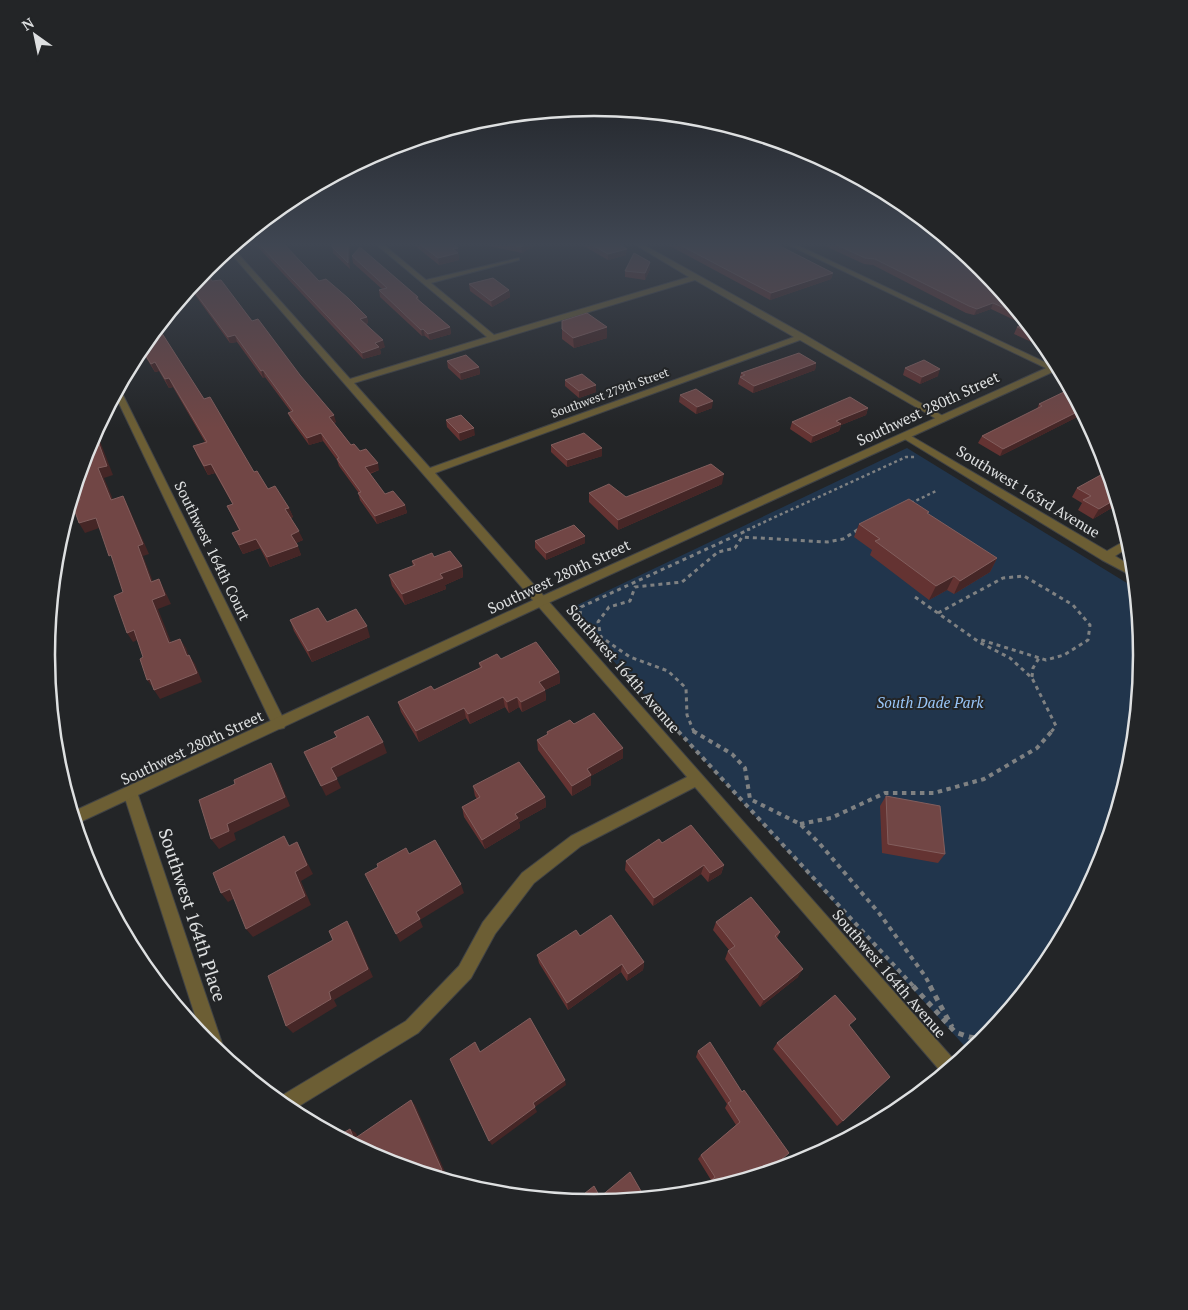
<svg xmlns="http://www.w3.org/2000/svg" width="1188" height="1310" font-family="'PT Serif',serif">
<rect width="100%" height="100%" fill="#232527"/>
<polygon fill="#21354c" points="907,448 1135,588 1142,655 1131,762 1100,865 1049,960 981,1043 970,1052 567,610"/>
<g fill="none" stroke-linecap="round" stroke-linejoin="round">
<defs>
<g id="minor">
<path d="M377,245H384L426,280L519,258V260L431,283L494,335L689,277L636,245H644L805,335L948,419L943,422L940,421L800,340L435,473L956,1062L943,1074L695,787L581,846L534,883L495,934L471,978L418,1033L291,1111L276,1099L406,1021L459,966L483,922L522,873L571,836L687,777L228,250L232,247L350,379L487,337ZM695,280L794,337L430,468L354,383Z"/>
<polygon points="789,245 797,245 1057,368 1050,370"/>
<polygon points="118,389 121,391 286,724 284,728 279,729 274,728 272,724 115,395"/>
<polygon points="906,433 1107,551 1128,539 1131,546 1115,556 1133,567 1134,577 1102,560 903,438 901,436"/>
<polygon points="130,786 135,788 137,792 224,1049 222,1055 202,1037 123,792 125,788"/>
</g>
<polygon id="tertiary" points="1055,364 1059,369 546,604 76,824 72,812 538,598"/>
</defs>
<use href="#minor" stroke="#414345" stroke-width="2"/>
<use href="#tertiary" stroke="#414345" stroke-width="2"/>
<g stroke="#7f8182" stroke-width="2.5" stroke-dasharray="3 3" stroke-linecap="butt">
<polyline points="911,503 936,491"/>
<polyline points="747,530 906,457 915,457"/>
<polyline points="857,530 859,529"/>
</g>
<g stroke="#7f8182" stroke-width="3" stroke-dasharray="4 4" stroke-linecap="butt">
<polyline points="915,597 979,642 1010,658 1032,678 1056,726 1051,732"/>
<polyline points="938,613 1003,578 1024,576 1073,605 1090,625 1088,640 1064,655 1046,660 978,639"/>
<polyline points="579,623 581,607 750,529"/>
<polyline points="1032,677 1033,668 1039,658"/>
<polyline points="659,710 679,732"/>
<polyline points="694,732 687,715 686,688 668,671 630,657 601,637 598,622 609,607 630,601 635,587 682,582 718,552 735,548 742,537 827,542 843,539 859,529"/>
</g>
<g stroke="#7f8182" stroke-width="4" stroke-dasharray="4.5 4.5" stroke-linecap="butt">
<polyline points="678,731 914,987"/>
<polyline points="693,731 732,754 745,768 750,799 800,824 820,844 879,913 925,976 931,987"/>
<polyline points="800,824 831,818 885,793 934,793 984,779 1037,748 1052,731"/>
</g>
<g stroke="#7f8182" stroke-width="5" stroke-dasharray="5.5 5.5" stroke-linecap="butt">
<polyline points="913,986 955,1032 969,1037 984,1039"/>
<polyline points="930,986 952,1027"/>
</g>
<use href="#minor" fill="#6c5e34" fill-rule="evenodd"/>
<use href="#tertiary" fill="#6c5e34" fill-rule="evenodd"/>
</g>
<g fill="#643332">
<polygon points="256,245 285,245 319,281 367,317 368,323 366,324 385,347 380,349 381,354 363,359"/>
<polygon points="332,245 350,245 350,269 333,253"/>
<polygon points="414,245 454,245 458,248 459,260 439,265"/>
<polygon points="485,245 535,245 522,253"/>
<polygon points="582,245 620,245 626,255 608,260"/>
<polygon points="668,245 778,245 833,273 831,279 770,300"/>
<polygon points="823,245 954,245 962,252 957,253 982,268 1042,341 1036,344 1014,334 1017,327 1023,324 991,309 974,315 966,313 873,265 864,264"/>
<polygon points="352,256 418,297 419,300 450,327 451,334 430,340 425,336 422,336 380,297 379,290 382,289 353,263"/>
<polygon points="650,269 645,280 625,277 625,271"/>
<polygon points="198,279 212,281 252,321 336,422 334,423 351,445 360,451 379,470 370,474 385,494 405,505 407,513 377,524 360,500 358,492 339,466 337,460 323,441 309,445 291,420 288,413 291,412 265,377 263,378 237,342 230,343 190,288"/>
<polygon points="469,284 509,290 510,297 492,307 470,291"/>
<polygon points="562,321 607,327 607,338 574,348 562,339"/>
<polygon points="158,327 204,399 254,472 268,489 289,508 293,517 291,518 303,540 296,543 301,555 270,567 260,548 243,554 232,533 239,530 227,506 233,505 215,473 208,475 197,455 193,446 205,442 173,387 169,388 159,371 155,372 140,348"/>
<polygon points="447,361 479,367 480,374 461,380 448,368"/>
<polygon points="816,363 815,370 753,393 738,384 741,373"/>
<polygon points="905,368 938,376 920,384 903,375"/>
<polygon points="565,380 596,385 596,392 579,398 565,386"/>
<polygon points="1070,389 1083,414 1000,456 978,443 982,436 1037,409 1039,404"/>
<polygon points="680,395 712,408 696,414 679,402"/>
<polygon points="868,408 866,415 841,425 839,431 811,443 790,429 792,422"/>
<polygon points="446,420 475,435 460,441 447,427"/>
<polygon points="551,445 602,456 567,467 551,452"/>
<polygon points="722,484 618,530 589,502 589,493 626,497"/>
<polygon points="1077,488 1115,506 1093,519 1078,510 1082,503 1072,497"/>
<polygon points="928,514 997,558 990,572 954,594 947,590 929,600 870,555 872,550 854,537 859,524"/>
<polygon points="585,536 585,543 546,560 535,548 535,541"/>
<polygon points="434,557 462,566 463,577 445,585 446,589 405,605 392,586 389,575 413,566 412,561"/>
<polygon points="290,620 327,622 370,637 312,662 294,631"/>
<polygon points="501,659 559,672 560,683 545,690 546,700 522,712 519,707 509,713 505,707 470,724 466,718 419,742 401,712 398,702 434,690 480,668 479,663"/>
<polygon points="574,724 623,748 623,758 591,776 591,785 572,796 538,750 537,740 547,735 547,732"/>
<polygon points="473,786 545,797 546,807 519,822 520,828 485,849 464,817 462,807 477,799 475,796"/>
<polygon points="886,796 945,854 938,863 882,853 880,806"/>
<polygon points="662,843 724,865 721,874 708,882 701,874 653,906 625,870 626,861"/>
<polygon points="716,922 780,932 777,938 798,977 760,1007 725,959 728,951 729,950 713,930"/>
<polygon points="580,936 644,962 643,970 627,981 621,972 568,1010 539,963 537,955"/>
<polygon points="850,1026 843,1121 837,1126 773,1049 777,1043"/>
<polygon points="698,1051 742,1092 789,1153 711,1180 698,1159 701,1155 736,1125 725,1108 727,1104 696,1057"/>
</g>
<g fill="#452626">
<polygon points="348,245 350,245 350,269 348,263"/>
<polygon points="524,245 535,245 522,253 521,247"/>
<polygon points="458,248 459,260 439,265 438,258 453,249"/>
<polygon points="957,248 962,252 948,256 950,250"/>
<polygon points="627,249 626,255 608,260 608,254"/>
<polygon points="650,262 650,269 645,280 645,273"/>
<polygon points="833,273 831,279 770,300 771,293"/>
<polygon points="509,290 510,297 492,307 491,301"/>
<polygon points="993,303 991,309 974,315 977,309"/>
<polygon points="367,317 368,323 361,325 360,319"/>
<polygon points="450,327 451,334 430,340 428,334"/>
<polygon points="607,327 607,338 574,348 573,338"/>
<polygon points="423,329 425,336 422,336 421,330"/>
<polygon points="235,335 237,342 230,343 228,337"/>
<polygon points="1039,338 1042,341 1036,344"/>
<polygon points="383,340 385,347 380,349 381,354 363,359 362,353 375,343"/>
<polygon points="155,362 159,371 155,372 151,364"/>
<polygon points="816,363 815,370 753,393 754,386"/>
<polygon points="479,367 480,374 461,380 460,373"/>
<polygon points="940,369 938,376 920,384 922,377"/>
<polygon points="263,370 265,377 263,378 261,371"/>
<polygon points="169,378 173,387 169,388 165,379"/>
<polygon points="596,385 596,392 579,398 579,391"/>
<polygon points="713,401 712,408 696,414 697,407"/>
<polygon points="868,408 866,415 841,425 839,431 811,443 813,436 836,421"/>
<polygon points="1081,410 1083,414 1000,456 1003,449"/>
<polygon points="334,415 336,422 331,424 329,417"/>
<polygon points="474,428 475,435 460,441 459,433"/>
<polygon points="96,431 113,475 104,478 117,509 111,500 98,468 95,433"/>
<polygon points="321,433 323,441 309,445 307,438"/>
<polygon points="602,448 602,456 567,467 567,460"/>
<polygon points="378,463 379,470 367,474 365,467"/>
<polygon points="211,464 215,473 208,475 204,466"/>
<polygon points="724,474 722,484 618,530 618,520"/>
<polygon points="123,496 128,506 149,554 143,556 157,592 151,582 138,546"/>
<polygon points="1116,499 1117,502 1115,506 1093,519 1099,509"/>
<polygon points="405,505 407,513 377,524 375,516"/>
<polygon points="289,508 293,517 289,518 285,509"/>
<polygon points="96,518 102,527 85,533 79,523"/>
<polygon points="299,531 303,540 294,544 291,535"/>
<polygon points="585,536 585,543 546,560 546,553"/>
<polygon points="256,539 260,548 243,554 239,545"/>
<polygon points="298,546 301,555 270,567 267,557"/>
<polygon points="997,558 990,572 954,594 960,581"/>
<polygon points="462,566 463,577 445,585 446,589 405,605 402,594 440,574"/>
<polygon points="954,576 947,590 929,600 936,586"/>
<polygon points="159,579 164,589 171,604 158,609 175,652 169,643 152,600"/>
<polygon points="367,626 370,637 312,662 308,651"/>
<polygon points="134,630 140,639 133,642 127,633"/>
<polygon points="180,639 186,648 192,665 187,656"/>
<polygon points="189,655 195,664 202,682 160,699 154,690"/>
<polygon points="559,672 560,683 545,690 546,700 522,712 521,702 539,682"/>
<polygon points="150,679 154,689 147,680"/>
<polygon points="503,697 505,707 470,724 468,714"/>
<polygon points="517,697 519,707 509,713 507,702"/>
<polygon points="464,708 466,718 419,742 416,731"/>
<polygon points="383,742 387,753 336,778 331,768"/>
<polygon points="623,748 623,758 591,776 591,785 572,796 572,786 587,769"/>
<polygon points="271,763 277,773 290,806 234,833 236,840 219,849 211,839 227,824"/>
<polygon points="337,779 341,788 326,796 321,786"/>
<polygon points="545,797 546,807 519,822 520,828 485,849 482,840 515,814"/>
<polygon points="297,842 313,874 301,881 311,905 253,937 246,929 295,872"/>
<polygon points="84,850 94,859 99,877 96,879 88,865"/>
<polygon points="704,865 701,874 653,906 654,898"/>
<polygon points="724,865 721,874 708,882 710,873"/>
<polygon points="461,884 464,893 420,920 423,927 400,942 396,934 416,912"/>
<polygon points="230,889 237,897 228,902 221,893"/>
<polygon points="347,921 352,929 373,977 334,1000 337,1006 293,1033 286,1026 329,992"/>
<polygon points="644,962 643,970 627,981 628,974"/>
<polygon points="622,964 621,972 568,1010 567,1003"/>
<polygon points="803,969 798,977 760,1007 764,1000"/>
<polygon points="565,1080 566,1085 535,1107 537,1112 492,1145 489,1141 533,1103"/>
<polygon points="411,1100 415,1105 446,1174 440,1178 434,1176"/>
<polygon points="350,1129 356,1133 360,1143 354,1139"/>
</g>
<g fill="#714645" stroke="#825e5d">
<polygon points="260,245 285,245 319,281 326,279 348,298 367,317 360,319 383,340 375,343 379,347 362,353"/>
<polygon points="332,245 348,245 348,263 332,247"/>
<polygon points="421,245 454,245 458,248 453,249 458,253 438,258"/>
<polygon points="512,245 524,245 521,247"/>
<polygon points="592,245 620,245 627,249 608,254"/>
<polygon points="680,245 778,245 833,273 771,293"/>
<polygon points="837,245 954,245 957,248 950,250 971,260 982,268 1020,315 993,303 977,309 969,306 875,259 865,258"/>
<polygon points="360,247 418,297 416,298 450,327 428,334 423,329 421,330 379,290 387,288 352,256"/>
<polygon points="634,253 650,262 645,273 625,271"/>
<polygon points="209,276 212,281 221,280 252,321 258,319 300,375 334,415 329,417 351,445 354,444 360,451 366,449 378,463 365,467 385,494 393,491 405,505 375,516 358,493 361,492 337,459 339,458 321,433 307,438 288,413 293,411 263,370 261,371 235,335 228,337 191,287 198,279"/>
<polygon points="493,278 509,290 491,301 469,284"/>
<polygon points="587,313 607,327 573,338 562,329 562,321"/>
<polygon points="1027,323 1038,337 1017,327"/>
<polygon points="158,327 204,399 210,397 254,472 257,471 268,489 275,486 289,508 285,509 299,531 291,535 298,546 267,557 256,539 239,545 232,533 240,530 227,506 233,504 211,464 204,466 193,446 207,442 169,378 165,379 155,362 151,364 141,348"/>
<polygon points="799,353 816,363 754,386 740,377 745,375 741,373"/>
<polygon points="466,355 479,367 460,373 447,361"/>
<polygon points="924,360 940,369 922,377 905,368"/>
<polygon points="582,374 596,385 579,391 565,380"/>
<polygon points="696,389 713,401 697,407 680,395"/>
<polygon points="1070,389 1081,410 1003,449 982,436 1042,406 1039,404"/>
<polygon points="850,397 868,408 836,421 841,424 813,436 792,422"/>
<polygon points="461,415 474,428 459,433 446,420"/>
<polygon points="95,433 107,466 98,468 111,500 123,496 143,544 138,546 151,582 159,579 165,595 152,600 169,643 180,639 187,656 189,655 197,673 154,690 150,679 147,680 140,659 143,657 134,630 127,633 114,596 123,592 111,555 109,556 96,518 79,523 72,503 80,500 78,493 80,492 76,483 88,445"/>
<polygon points="584,433 602,448 567,460 551,445"/>
<polygon points="711,464 724,474 618,520 589,493 609,484 626,497"/>
<polygon points="1108,471 1114,490 1112,492 1115,493 1116,499 1099,509 1083,500 1091,496 1077,488"/>
<polygon points="909,499 929,512 927,513 997,558 960,581 954,576 936,586 875,541 880,539 859,524"/>
<polygon points="574,525 585,536 546,553 535,541"/>
<polygon points="450,551 462,566 440,574 443,578 402,594 389,575 415,565 412,561 432,553 434,557"/>
<polygon points="318,608 327,622 356,609 367,626 308,651 290,620"/>
<polygon points="536,642 559,672 539,682 545,690 521,702 517,697 507,702 503,697 468,714 464,708 416,731 398,702 431,686 434,690 482,667 479,663 497,654 501,659"/>
<polygon points="594,713 623,748 587,769 591,775 572,786 537,740 548,734 547,732 570,720 574,724"/>
<polygon points="368,716 383,742 331,768 337,779 321,786 304,752 337,737 334,732"/>
<polygon points="519,762 545,797 515,814 518,818 482,840 462,807 480,797 473,786"/>
<polygon points="271,763 285,797 227,824 229,831 211,839 199,800 235,784 234,780"/>
<polygon points="886,796 940,806 945,854 888,844"/>
<polygon points="691,825 724,865 710,873 704,865 654,898 626,861 659,839 662,843"/>
<polygon points="284,836 289,846 297,842 307,865 295,872 305,896 246,929 230,889 221,893 213,873"/>
<polygon points="435,840 461,884 416,912 420,919 396,934 365,874 378,867 377,864 406,848 409,854"/>
<polygon points="751,897 780,932 775,936 803,969 764,1000 728,951 735,946 716,922"/>
<polygon points="611,915 644,962 628,974 622,964 567,1003 537,955 576,930 580,936"/>
<polygon points="347,921 368,969 329,992 331,999 286,1026 268,976 333,940 329,931"/>
<polygon points="835,995 856,1019 849,1025 890,1077 843,1121 777,1043"/>
<polygon points="530,1018 565,1080 533,1103 535,1107 489,1141 450,1059 475,1042 480,1052"/>
<polygon points="710,1042 742,1092 744,1090 789,1153 767,1172 697,1193 715,1177 701,1155 740,1122 728,1103 731,1101 698,1051"/>
<polygon points="411,1100 442,1170 434,1176 384,1161 338,1136 350,1129 354,1139"/>
<polygon points="630,1172 645,1198 594,1203 575,1201 594,1186 600,1197"/>
</g>
<linearGradient id="sky" x2="0" y2="1"><stop stop-color="#131415"/><stop offset="0.57" stop-color="#3f4652"/><stop offset="1" stop-color="#3f4652" stop-opacity="0"/></linearGradient>
<rect width="1188" height="428" fill="url(#sky)"/>
<g text-anchor="middle" stroke-width="4" stroke-linejoin="round" paint-order="stroke">
<g font-size="12" fill="#dee0e1" stroke="#232527">
<text transform="translate(610 393) rotate(-20)" y="4">Southwest 279th Street</text>
</g>
<g font-size="15" fill="#dee0e1" stroke="#232527">
<text transform="translate(928 409) rotate(-25)" y="5">Southwest 280th Street</text>
<text transform="translate(1028 492) rotate(31)" y="5">Southwest 163rd Avenue</text>
<text transform="translate(212 551) rotate(64)" y="5">Southwest 164th Court</text>
<text transform="translate(559 577) rotate(-25)" y="5">Southwest 280th Street</text>
<text transform="translate(623 669) rotate(49)" y="5">Southwest 164th Avenue</text>
<text transform="translate(192 748) rotate(-25)" y="5">Southwest 280th Street</text>
<text transform="translate(889 974) rotate(49)" y="5">Southwest 164th Avenue</text>
</g>
<g font-size="15" font-style="italic" fill="#99c6f9" stroke="#232527">
<text x="930" y="708">South Dade Park</text>
</g>
<g font-size="18" fill="#dee0e1" stroke="#232527">
<text transform="translate(192 915) rotate(72)" y="6">Southwest 164th Place</text>
</g>
</g>
<path d="M0 0H1188V1310H0ZM55 655a539 539 0 1 1 1078 0a539 539 0 1 1-1078 0Z" fill="#232527" fill-rule="evenodd"/>
<path fill="none" stroke="#dee0e1" stroke-width="2.5" d="M55 655a539 539 0 1 1 1078 0a539 539 0 1 1-1078 0Z"/>
<g transform="translate(35 35) rotate(327)" stroke="#232527" stroke-width="4" paint-order="stroke">
<path d="M0-4L9 19L0 12L-9 19Z" fill="#dee0e1"/>
<text y="-8" font-size="14" font-weight="bold" text-anchor="middle" fill="#dee0e1">N</text>
</g>
</svg>
